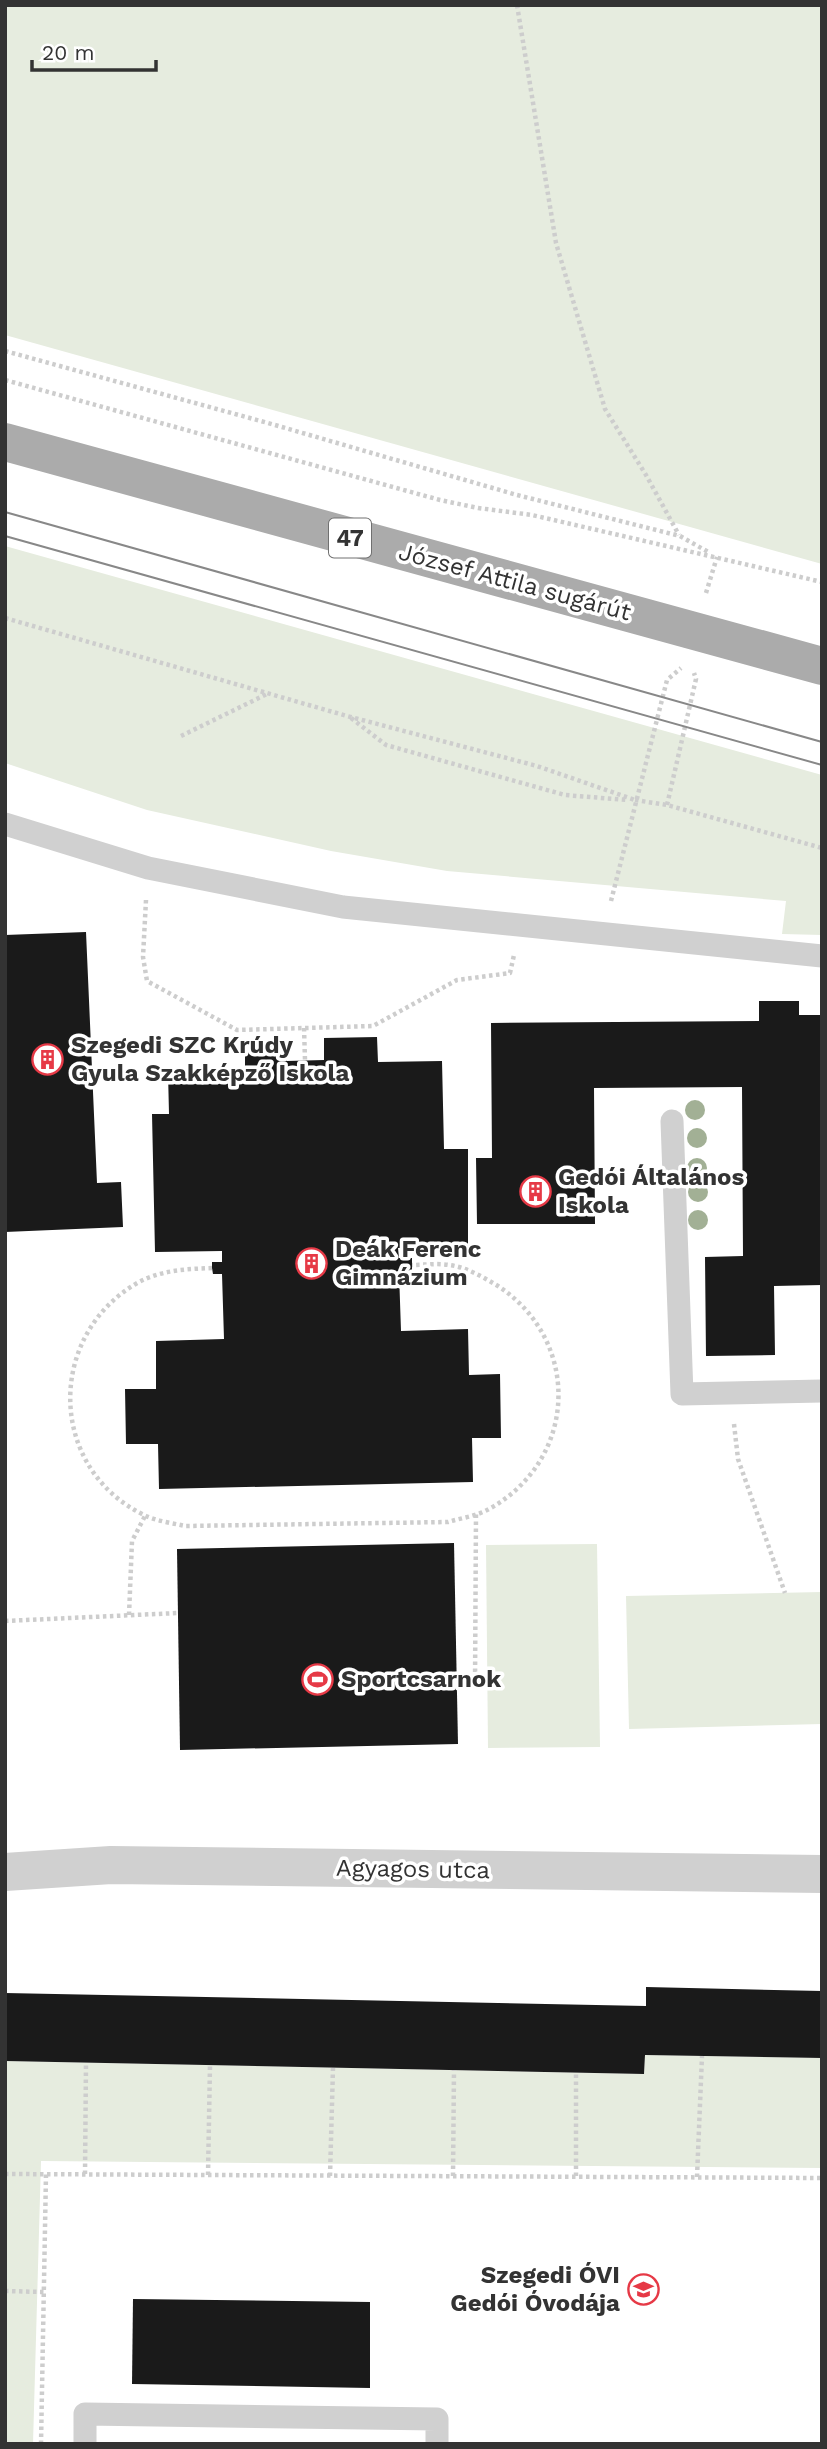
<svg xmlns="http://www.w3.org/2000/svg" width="827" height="2449" font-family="'Work Sans',sans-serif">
<rect width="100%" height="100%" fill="#fff"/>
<g fill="#e6ecdf">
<polygon points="5,5 822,5 822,564 5,335"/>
<polygon points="5,546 822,775 822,935 782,934 786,901 447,871 331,851 147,810 5,763"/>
<polygon points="597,1544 600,1747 488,1748 486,1545"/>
<polygon points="822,1592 822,1724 629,1729 626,1596"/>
<polygon points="645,2055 822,2058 822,2168 41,2161 33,2444 5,2444 5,2061 644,2074"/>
</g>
<g fill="#1a1a1a">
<polygon points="86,932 97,1183 121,1182 123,1227 5,1232 5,935"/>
<polygon points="759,1001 799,1001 799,1015 822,1015 822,1285 774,1286 775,1355 706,1356 705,1257 743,1256 742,1087 594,1088 595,1224 477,1224 476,1158 492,1158 491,1023 759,1021"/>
<polygon points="377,1037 378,1062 442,1061 444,1149 468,1149 468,1247 398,1248 399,1258 412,1258 412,1272 399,1272 401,1331 468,1329 469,1375 500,1374 501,1438 472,1438 473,1482 159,1489 158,1444 126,1444 125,1389 156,1389 156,1341 224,1339 222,1274 213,1274 212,1268 212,1262 222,1262 222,1251 155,1252 152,1114 169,1114 168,1072 245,1071 245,1042 286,1042 287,1061 324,1060 324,1038"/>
<polygon points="454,1543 458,1744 180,1750 177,1549"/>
<polygon points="646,1987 822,1991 822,2058 645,2055 644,2074 5,2061 5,1993 646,2006"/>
<polygon points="133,2299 370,2302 370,2388 132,2384"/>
</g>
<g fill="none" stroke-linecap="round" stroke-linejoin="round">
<g stroke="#cdcdcd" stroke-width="4.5" stroke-dasharray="3.5 3.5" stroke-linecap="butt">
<polyline points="517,5 556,243 605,409 646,475 679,535"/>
<polyline points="5,351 268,423 517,495 680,536 710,553"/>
<polyline points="5,380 440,500 478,508 532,515 822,582"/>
<polyline points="706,593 717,557"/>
<polyline points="5,618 347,716 537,766 635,800"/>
<polyline points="351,718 386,745 565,795 627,800"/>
<polyline points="181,736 267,694"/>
<polyline points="635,800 667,805 822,848"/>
<polyline points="667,805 696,679 694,673"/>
<polyline points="146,900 143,957 147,981 237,1030 373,1026 457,980 510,973 514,955"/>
<polyline points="611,901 667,680 681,668"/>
<polyline points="304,1028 305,1060"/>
<path d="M212,1268C187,1269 162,1270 139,1282C46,1334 47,1468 144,1515C156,1521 172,1523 185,1526L448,1522C461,1518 477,1516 489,1509C578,1460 582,1341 498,1286C483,1277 466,1267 449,1265C437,1263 424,1265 412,1265"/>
<polyline points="734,1424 738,1459 785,1593"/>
<polyline points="129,1615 132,1541 145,1516"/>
<polyline points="5,1621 178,1613"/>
<polyline points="475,1686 476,1514"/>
<polyline points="5,2174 822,2178"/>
<polyline points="85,2174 86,2062"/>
<polyline points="208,2175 210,2065"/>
<polyline points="330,2176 333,2068"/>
<polyline points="453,2176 454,2070"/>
<polyline points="576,2176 576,2073"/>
<polyline points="697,2177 702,2056"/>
<polyline points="5,2291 44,2292"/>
<polyline points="41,2444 46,2174"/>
</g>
<g stroke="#d0d0d0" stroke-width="23">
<polyline points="5,824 148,868 343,907 822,956"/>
<polyline points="672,1121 682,1394 822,1391"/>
<polyline points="85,2444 85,2414 437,2419 437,2444"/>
</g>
<polyline stroke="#d0d0d0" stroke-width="38" points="5,1872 111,1865 822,1874"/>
<polyline stroke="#ababab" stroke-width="38" points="5,442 822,666"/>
<g stroke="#888" stroke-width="2">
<polyline points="5,512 822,742"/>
<polyline points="5,536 822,765"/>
</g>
</g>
<g fill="#a2b095">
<circle cx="695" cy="1110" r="10"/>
<circle cx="697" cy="1138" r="10"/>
<circle cx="697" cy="1168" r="10"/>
<circle cx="698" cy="1192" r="10"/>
<circle cx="698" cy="1220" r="10"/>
</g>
<defs>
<symbol id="building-ring" viewBox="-11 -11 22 22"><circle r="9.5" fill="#fff" stroke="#e63946" stroke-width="1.5"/><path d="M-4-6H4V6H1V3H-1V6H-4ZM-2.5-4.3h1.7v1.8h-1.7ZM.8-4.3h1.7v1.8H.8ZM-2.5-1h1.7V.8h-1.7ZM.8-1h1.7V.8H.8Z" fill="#e63946"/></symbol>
<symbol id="stadium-ring" viewBox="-11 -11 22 22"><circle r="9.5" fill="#fff" stroke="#e63946" stroke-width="1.5"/><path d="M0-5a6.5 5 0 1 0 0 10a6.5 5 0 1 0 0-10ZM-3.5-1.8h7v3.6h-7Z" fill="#e63946"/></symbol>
<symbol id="school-ring" viewBox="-11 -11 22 22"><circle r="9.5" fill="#fff" stroke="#e63946" stroke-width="1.5"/><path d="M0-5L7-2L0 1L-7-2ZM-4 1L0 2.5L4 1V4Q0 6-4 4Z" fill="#e63946"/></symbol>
</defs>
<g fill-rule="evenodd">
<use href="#building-ring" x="30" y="1042" width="35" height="35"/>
<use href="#building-ring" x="518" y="1174" width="35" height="35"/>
<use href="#building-ring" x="294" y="1246" width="35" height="35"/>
<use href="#stadium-ring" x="300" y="1662" width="35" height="35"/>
<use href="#school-ring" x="626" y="2272" width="35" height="35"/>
</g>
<g text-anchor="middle" stroke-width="7" stroke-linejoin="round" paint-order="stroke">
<rect fill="#fff" stroke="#707070" stroke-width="2" x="329" y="518.5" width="42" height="39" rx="5"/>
<g font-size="23" font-weight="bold" fill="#333">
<text x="350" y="546">47</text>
</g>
<g font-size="24" fill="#333" stroke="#fff">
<text transform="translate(515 582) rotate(15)" y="8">József Attila sugárút</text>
<text transform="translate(413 1869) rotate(1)" y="8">Agyagos utca</text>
</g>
<g font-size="24" font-weight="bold" fill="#333" stroke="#fff" text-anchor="start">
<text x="71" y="1053">Szegedi SZC Krúdy<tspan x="71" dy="28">Gyula Szakképző Iskola</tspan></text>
<text x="558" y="1185">Gedói Általános<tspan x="558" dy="28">Iskola</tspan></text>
<text x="335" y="1257">Deák Ferenc<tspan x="335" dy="28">Gimnázium</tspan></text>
<text x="341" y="1687">Sportcsarnok</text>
<text x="620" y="2283" text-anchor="end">Szegedi ÓVI<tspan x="620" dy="28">Gedói Óvodája</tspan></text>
</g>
</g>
<rect width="827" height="2449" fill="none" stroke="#333333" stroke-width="14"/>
<path d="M32 60v10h124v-10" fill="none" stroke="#333333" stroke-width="3.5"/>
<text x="42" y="60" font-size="21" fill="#333333" stroke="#ffffff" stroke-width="5" paint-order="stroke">20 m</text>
</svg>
